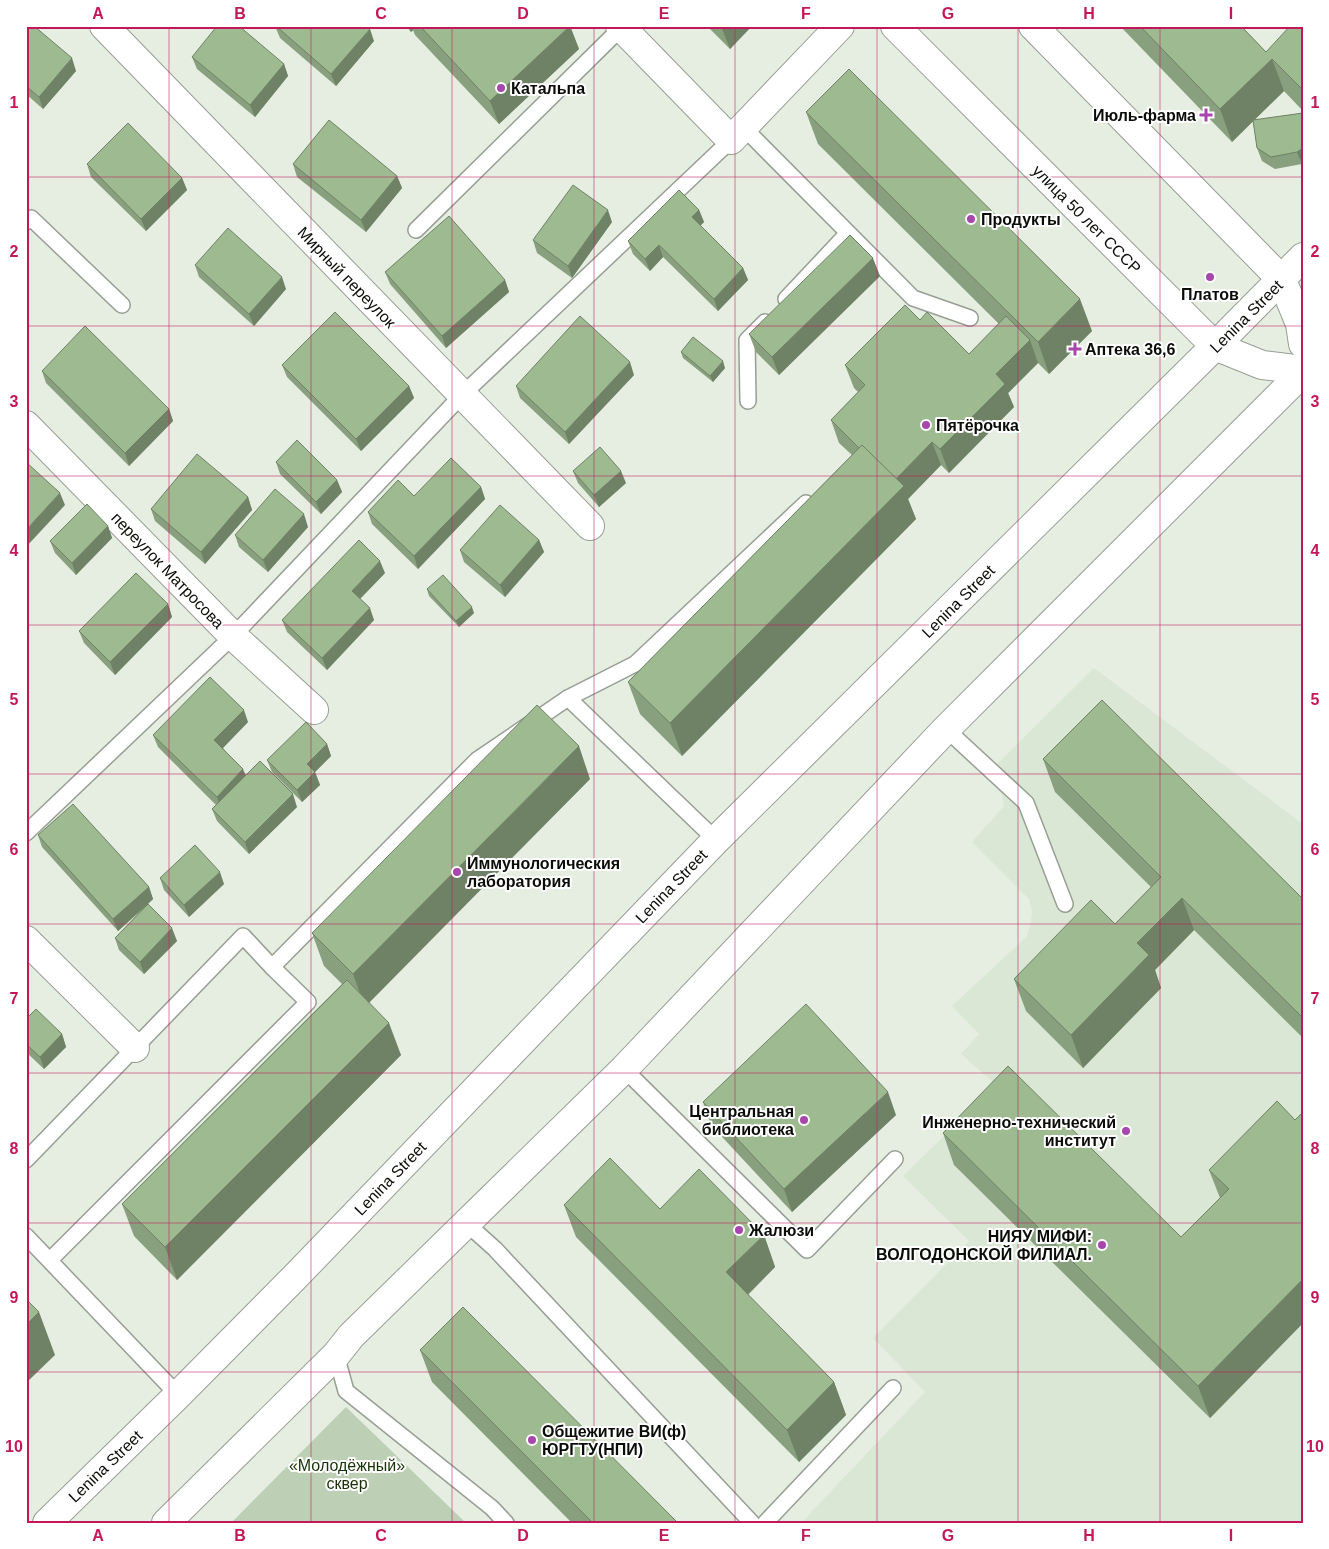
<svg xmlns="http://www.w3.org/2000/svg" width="1329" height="1549" font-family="Helvetica,sans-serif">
<rect width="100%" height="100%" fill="#e6eee2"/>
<polygon fill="#dae7d4" points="1094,668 1303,824 1303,1523 801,1523 925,1392 873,1338 969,1241 903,1176 996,1085 961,1054 979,1034 952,1006 1027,936 1031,922 1032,912 1029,899 972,842 1004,806 1002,794 985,776"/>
<polygon fill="#bdcfb4" points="346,1407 466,1523 231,1523"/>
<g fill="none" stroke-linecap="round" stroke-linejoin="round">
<defs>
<g id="service">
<polyline points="743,127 913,298 970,318"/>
<polyline points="26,222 31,218 122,305"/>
<polyline points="416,230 621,28"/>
<polyline points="786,299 848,233"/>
<polyline points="748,401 747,340 765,322"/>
<polyline points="568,698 716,840"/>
<polyline points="946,729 1026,803 1065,904"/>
<polyline points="26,833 233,636 462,395 731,140"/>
<polyline points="272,967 477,760 568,698 635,664 806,503"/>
<polyline points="624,1069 807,1250 895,1159"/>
<polyline points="26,1160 243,936 272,967 308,1002 50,1260"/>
<polyline points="466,1223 495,1249 752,1523"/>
<polyline points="26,1236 178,1395"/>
<polyline points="336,1355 346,1391 492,1508 506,1523"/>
<polyline points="765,1523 893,1388"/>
</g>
<g id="minor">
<polyline points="104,26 590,526"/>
<polyline points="620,26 731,140 840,26"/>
<polyline points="26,425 233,636 314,710"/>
<polyline points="26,940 135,1048"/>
<polyline points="47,1523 178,1395 294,1278 716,840 1215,346 1303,257"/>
<polyline points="166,1523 336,1355 351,1336 624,1069 946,729 1303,372"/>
</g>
<g id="tertiary">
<polyline points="895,26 1215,346 1262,365 1303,370"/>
<polyline points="1033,26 1282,280 1300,324 1303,344"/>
</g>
</defs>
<use href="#service" stroke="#979f94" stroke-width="18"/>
<use href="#minor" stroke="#979f94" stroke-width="30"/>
<use href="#tertiary" stroke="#979f94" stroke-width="30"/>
<use href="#service" stroke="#fff" stroke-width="15"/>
<use href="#minor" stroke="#fff" stroke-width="28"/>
<use href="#tertiary" stroke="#fff" stroke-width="28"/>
</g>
<g fill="#88a07d">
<polygon points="26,26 76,71 43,109 26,94"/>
<polygon points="275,26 374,41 336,86 280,38"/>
<polygon points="406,26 496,26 498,29 570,26 579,49 499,124 415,35 413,30 411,32"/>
<polygon points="707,26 752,26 730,49"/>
<polygon points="1120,26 1241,26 1266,52 1303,26 1303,111 1284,91 1254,120 1303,113 1303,164 1302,164 1275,169 1262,161 1257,148 1253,121 1232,142"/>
<polygon points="192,57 284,64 288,76 255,117 197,69"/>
<polygon points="806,112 1092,331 1049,374 1038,363 1008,393 1014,407 949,473 941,465 908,499 916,519 682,756 640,714 628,682 852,455 839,443 831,420 858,392 854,388 845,365 920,320 969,354 999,324 818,144"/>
<polygon points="87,164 182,178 187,190 146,231 91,177"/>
<polygon points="293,164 397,176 402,188 366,232 297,177"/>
<polygon points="699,210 704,222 700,226 743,268 748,280 718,311 663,257 650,271 633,254 628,241"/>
<polygon points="612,222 572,278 537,253 533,240"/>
<polygon points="195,265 286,289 254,326 199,277"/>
<polygon points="385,272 505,280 509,292 446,348 390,284"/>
<polygon points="880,276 779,375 756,352 749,334"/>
<polygon points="681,352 725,368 713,382 683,358"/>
<polygon points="282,365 409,386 414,398 361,451 287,377"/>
<polygon points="42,371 169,409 173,421 129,466 46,383"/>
<polygon points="634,375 569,444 520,398 516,386"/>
<polygon points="276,462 337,480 342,492 321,514 280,474"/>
<polygon points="573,471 626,483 599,507 578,483"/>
<polygon points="481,487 485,499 418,569 372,524 368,512 414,496"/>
<polygon points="248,497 252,510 205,564 155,521 151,509"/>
<polygon points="108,526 112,538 76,575 55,553 50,541"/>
<polygon points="308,527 268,572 239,547 235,535"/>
<polygon points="539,540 544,552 505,597 464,562 460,550"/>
<polygon points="385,573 360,599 374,620 327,670 287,632 282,620"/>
<polygon points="427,589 474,613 459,627 429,596"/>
<polygon points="168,604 172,617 115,675 84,643 79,631"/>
<polygon points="248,722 223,748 246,775 297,807 249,854 217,821 212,809 216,805 158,747 153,735"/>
<polygon points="327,744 331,756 315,772 320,785 302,802 272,772 267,760"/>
<polygon points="1043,759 1303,899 1303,1038 1194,930 1155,970 1161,988 1083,1068 1026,1011 1014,979 1115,924 1151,887 1055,792"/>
<polygon points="590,779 369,1002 401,1055 177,1280 134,1236 122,1204 342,984 324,966 312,933"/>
<polygon points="38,835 149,887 153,899 148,904 177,941 144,974 119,950 115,938 144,908 118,931 42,847"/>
<polygon points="160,878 224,884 189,917 164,890"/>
<polygon points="26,1019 62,1034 66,1047 44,1069 26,1052"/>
<polygon points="703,1102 896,1115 792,1212 711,1125"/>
<polygon points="1303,1112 1303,1323 1210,1418 954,1165 943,1133 1181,1237 1220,1198 1209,1170 1295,1120"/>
<polygon points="564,1205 764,1235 775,1267 748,1295 834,1382 846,1415 799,1462 576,1237"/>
<polygon points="420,1350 678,1523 572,1523 432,1382"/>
</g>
<g fill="#6f8266">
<polygon points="409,26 412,26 413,30 411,32"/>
<polygon points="570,26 579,49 499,124 490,101"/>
<polygon points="721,26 752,26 730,49"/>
<polygon points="370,29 374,41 336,86 331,74"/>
<polygon points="72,58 76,71 43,109 39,97"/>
<polygon points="1272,59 1284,91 1232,142 1220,109"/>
<polygon points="284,64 288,76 255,117 250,105"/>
<polygon points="1303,148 1303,164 1302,164 1297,152"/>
<polygon points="397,176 402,188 366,232 361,220"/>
<polygon points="182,178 187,190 146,231 141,219"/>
<polygon points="608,210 612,222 572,278 568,266"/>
<polygon points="699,210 704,222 696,230 692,217"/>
<polygon points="659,245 663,257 650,271 645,259"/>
<polygon points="873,258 880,276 779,375 772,357"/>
<polygon points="743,268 748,280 718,311 714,299"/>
<polygon points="282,277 286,289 254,326 249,314"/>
<polygon points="505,280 509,292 446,348 442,336"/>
<polygon points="1080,299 1092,331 1049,374 1038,342"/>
<polygon points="1030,340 1038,363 1008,393 1014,407 949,473 940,449 996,374"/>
<polygon points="723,361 725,368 713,382 710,376"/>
<polygon points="630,362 634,375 569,444 565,432"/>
<polygon points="409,386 414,398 361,451 356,439"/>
<polygon points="169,409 173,421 129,466 125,453"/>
<polygon points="932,442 941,465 908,499 916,519 682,756 670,723 893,482"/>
<polygon points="621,471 626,483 599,507 594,495"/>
<polygon points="337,480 342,492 321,514 316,502"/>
<polygon points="481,487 485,499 418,569 414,556"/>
<polygon points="60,493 65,505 26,547 26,530"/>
<polygon points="248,497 252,510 205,564 201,552"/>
<polygon points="304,514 308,527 268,572 263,560"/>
<polygon points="108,526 112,538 76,575 72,563"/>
<polygon points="539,540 544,552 505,597 500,585"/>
<polygon points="380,561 385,573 356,603 352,591"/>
<polygon points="168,604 172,617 115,675 110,662"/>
<polygon points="472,607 474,613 459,627 456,621"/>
<polygon points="370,608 374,620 327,670 322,658"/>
<polygon points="244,710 248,722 219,752 214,740"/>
<polygon points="327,744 331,756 311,776 307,764"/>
<polygon points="579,746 590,779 365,1007 353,974"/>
<polygon points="243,769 248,781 221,809 217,797"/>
<polygon points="315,772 320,785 302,802 297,790"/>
<polygon points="293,794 297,807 249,854 245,842"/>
<polygon points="220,872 224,884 189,917 184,905"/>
<polygon points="149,887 153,899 118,931 113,919"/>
<polygon points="1182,898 1194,930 1155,970 1161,988 1083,1068 1071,1035 1137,943"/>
<polygon points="172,928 177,941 144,974 140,962"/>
<polygon points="389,1023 401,1055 177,1280 165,1247"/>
<polygon points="62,1034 66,1047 44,1069 40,1057"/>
<polygon points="888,1092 896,1115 792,1212 784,1189"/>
<polygon points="764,1235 775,1267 737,1305 726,1272"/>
<polygon points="1303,1279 1303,1323 1210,1418 1198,1386"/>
<polygon points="39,1312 55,1355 26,1383 26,1325"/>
<polygon points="834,1382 846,1415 799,1462 787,1430"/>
</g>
<g fill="#9eba91" stroke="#6f8266">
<polygon points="26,26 34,26 72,58 39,97 26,86"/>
<polygon points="217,26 239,26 284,64 250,105 192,57"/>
<polygon points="276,26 367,26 370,29 331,74"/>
<polygon points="420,26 496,26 498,29 501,26 570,26 490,101"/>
<polygon points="1140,26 1241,26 1266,52 1290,26 1303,26 1303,88 1302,89 1272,59 1220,109"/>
<polygon points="849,69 1080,299 1038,342 806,112"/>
<polygon points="1303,113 1303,148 1297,152 1271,157 1257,148 1253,120"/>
<polygon points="329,120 397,176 361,220 293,164"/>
<polygon points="128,123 182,178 141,219 87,164"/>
<polygon points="573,185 608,210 568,266 533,240"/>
<polygon points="679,190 699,210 692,217 743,268 714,299 659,245 645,259 628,241"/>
<polygon points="449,216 505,280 442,336 385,272"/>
<polygon points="228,228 282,277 249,314 195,265"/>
<polygon points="850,235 873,258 772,357 749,334"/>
<polygon points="905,305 920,320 927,312 969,354 1006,316 1030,340 996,374 1005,384 940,449 932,442 896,479 862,445 859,448 831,420 865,385 845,365"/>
<polygon points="335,312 409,386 356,439 282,365"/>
<polygon points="580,316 630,362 565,432 516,386"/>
<polygon points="85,326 169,409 125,453 42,371"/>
<polygon points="693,337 723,361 710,376 681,352"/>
<polygon points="297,440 337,480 316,502 276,462"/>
<polygon points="862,445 904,486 670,723 628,682"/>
<polygon points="600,447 621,471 594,495 573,471"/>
<polygon points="197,454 248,497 201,552 151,509"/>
<polygon points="451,458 481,487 414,556 368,512 398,480 414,496"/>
<polygon points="26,462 60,493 26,530"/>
<polygon points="275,489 304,514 263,560 235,535"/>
<polygon points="87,504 108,526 72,563 50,541"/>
<polygon points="500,505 539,540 500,585 460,550"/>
<polygon points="359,540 380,561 352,591 370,608 322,658 282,620"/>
<polygon points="136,573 168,604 110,662 79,631"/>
<polygon points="443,575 472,607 456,621 427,589"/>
<polygon points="210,677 244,710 214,740 243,769 217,797 153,735"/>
<polygon points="1102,700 1303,899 1303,1018 1182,898 1137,943 1149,955 1071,1035 1014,979 1091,900 1115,924 1161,877 1043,759"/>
<polygon points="537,705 579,746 353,974 312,933"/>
<polygon points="306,722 327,744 307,764 315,772 297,790 267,760"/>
<polygon points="260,761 293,794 245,842 212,809"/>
<polygon points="73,804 149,887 113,919 38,835"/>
<polygon points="195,845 220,872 184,905 160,878"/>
<polygon points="148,904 172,928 140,962 115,938"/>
<polygon points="347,980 389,1023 165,1247 122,1204"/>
<polygon points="806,1004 888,1092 784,1189 703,1102"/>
<polygon points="36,1009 62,1034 40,1057 26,1044 26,1019"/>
<polygon points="1008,1066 1181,1237 1229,1189 1209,1170 1277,1101 1295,1120 1303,1112 1303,1279 1198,1386 943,1133"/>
<polygon points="610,1158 660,1209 699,1169 764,1235 726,1272 834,1382 787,1430 564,1205"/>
<polygon points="26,1299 39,1312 26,1325"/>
<polygon points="463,1307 678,1523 593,1523 420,1350"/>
</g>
<path fill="none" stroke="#c2185b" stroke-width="1" stroke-opacity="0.55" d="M169,26V1523M311,26V1523M452,26V1523M594,26V1523M735,26V1523M877,26V1523M1018,26V1523M1160,26V1523M26,177H1303M26,326H1303M26,476H1303M26,625H1303M26,774H1303M26,924H1303M26,1073H1303M26,1223H1303M26,1372H1303"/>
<g fill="#a746ad" stroke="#fff" stroke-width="2">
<circle cx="501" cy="88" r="5"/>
<path d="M1203.5 107.5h5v5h5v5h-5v5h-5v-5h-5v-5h5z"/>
<circle cx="971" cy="219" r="5"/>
<circle cx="1210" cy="277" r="5"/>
<path d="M1072.5 341.5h5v5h5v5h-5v5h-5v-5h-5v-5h5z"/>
<circle cx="926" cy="425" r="5"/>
<circle cx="457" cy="872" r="5"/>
<circle cx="804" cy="1120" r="5"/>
<circle cx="1126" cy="1131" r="5"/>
<circle cx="739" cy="1230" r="5"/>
<circle cx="1102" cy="1245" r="5"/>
<circle cx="532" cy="1440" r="5"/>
</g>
<g text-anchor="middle" stroke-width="4" stroke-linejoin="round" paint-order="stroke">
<g font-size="16" font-weight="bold" fill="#0a0c08" stroke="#fff" text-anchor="start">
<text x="511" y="94">Катальпа</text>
<text x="1196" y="121" text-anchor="end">Июль-фарма</text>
<text x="981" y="225">Продукты</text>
<text x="1210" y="300" text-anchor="middle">Платов</text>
<text x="1085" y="355">Аптека 36,6</text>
<text x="936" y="431">Пятёрочка</text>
<text x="467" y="869">Иммунологическия<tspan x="467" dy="18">лаборатория</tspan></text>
<text x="794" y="1117" text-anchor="end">Центральная<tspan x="794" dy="18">библиотека</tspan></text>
<text x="1116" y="1128" text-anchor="end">Инженерно-технический<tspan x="1116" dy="18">институт</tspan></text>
<text x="749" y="1236">Жалюзи</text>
<text x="1092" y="1242" text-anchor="end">НИЯУ МИФИ:<tspan x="1092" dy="18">ВОЛГОДОНСКОЙ ФИЛИАЛ.</tspan></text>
<text x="542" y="1437">Общежитие ВИ(ф)<tspan x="542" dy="18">ЮРГТУ(НПИ)</tspan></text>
</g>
<g font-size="16" fill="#0a0c08" stroke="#fff">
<text transform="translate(1087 219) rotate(45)" y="6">улица 50 лет СССР</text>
<text transform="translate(347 277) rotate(46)" y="6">Мирный переулок</text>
<text transform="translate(1246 316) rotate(-45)" y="6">Lenina Street</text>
<text transform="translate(168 570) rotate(46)" y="6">переулок Матросова</text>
<text transform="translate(958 601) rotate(-45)" y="6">Lenina Street</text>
<text transform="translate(671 886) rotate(-46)" y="6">Lenina Street</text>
<text transform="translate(390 1178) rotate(-46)" y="6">Lenina Street</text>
<text transform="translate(105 1466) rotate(-44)" y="6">Lenina Street</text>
</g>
<g font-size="16" fill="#173105" stroke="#fff">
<text x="347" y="1471">«Молодёжный»<tspan x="347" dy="18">сквер</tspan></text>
</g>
</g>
<rect width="1329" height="1549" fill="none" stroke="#ffffff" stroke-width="55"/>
<rect x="28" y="28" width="1274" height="1494" fill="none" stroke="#c2185b" stroke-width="2"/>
<g font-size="16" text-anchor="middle" font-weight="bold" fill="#c2185b">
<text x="98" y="19">A</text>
<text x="240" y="19">B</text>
<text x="381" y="19">C</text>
<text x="523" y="19">D</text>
<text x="664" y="19">E</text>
<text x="806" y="19">F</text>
<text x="948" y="19">G</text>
<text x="1089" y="19">H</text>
<text x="1231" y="19">I</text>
<text x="14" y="108">1</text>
<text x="1315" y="108">1</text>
<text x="14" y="257">2</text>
<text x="1315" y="257">2</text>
<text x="14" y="407">3</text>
<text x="1315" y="407">3</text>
<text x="14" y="556">4</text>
<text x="1315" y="556">4</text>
<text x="14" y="705">5</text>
<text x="1315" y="705">5</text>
<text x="14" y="855">6</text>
<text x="1315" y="855">6</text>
<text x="14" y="1004">7</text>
<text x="1315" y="1004">7</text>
<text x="14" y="1154">8</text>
<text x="1315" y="1154">8</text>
<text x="14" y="1303">9</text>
<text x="1315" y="1303">9</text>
<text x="14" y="1452">10</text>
<text x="1315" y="1452">10</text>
<text x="98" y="1541">A</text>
<text x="240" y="1541">B</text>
<text x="381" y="1541">C</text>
<text x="523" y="1541">D</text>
<text x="664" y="1541">E</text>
<text x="806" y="1541">F</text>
<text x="948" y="1541">G</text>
<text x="1089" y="1541">H</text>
<text x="1231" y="1541">I</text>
</g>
</svg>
